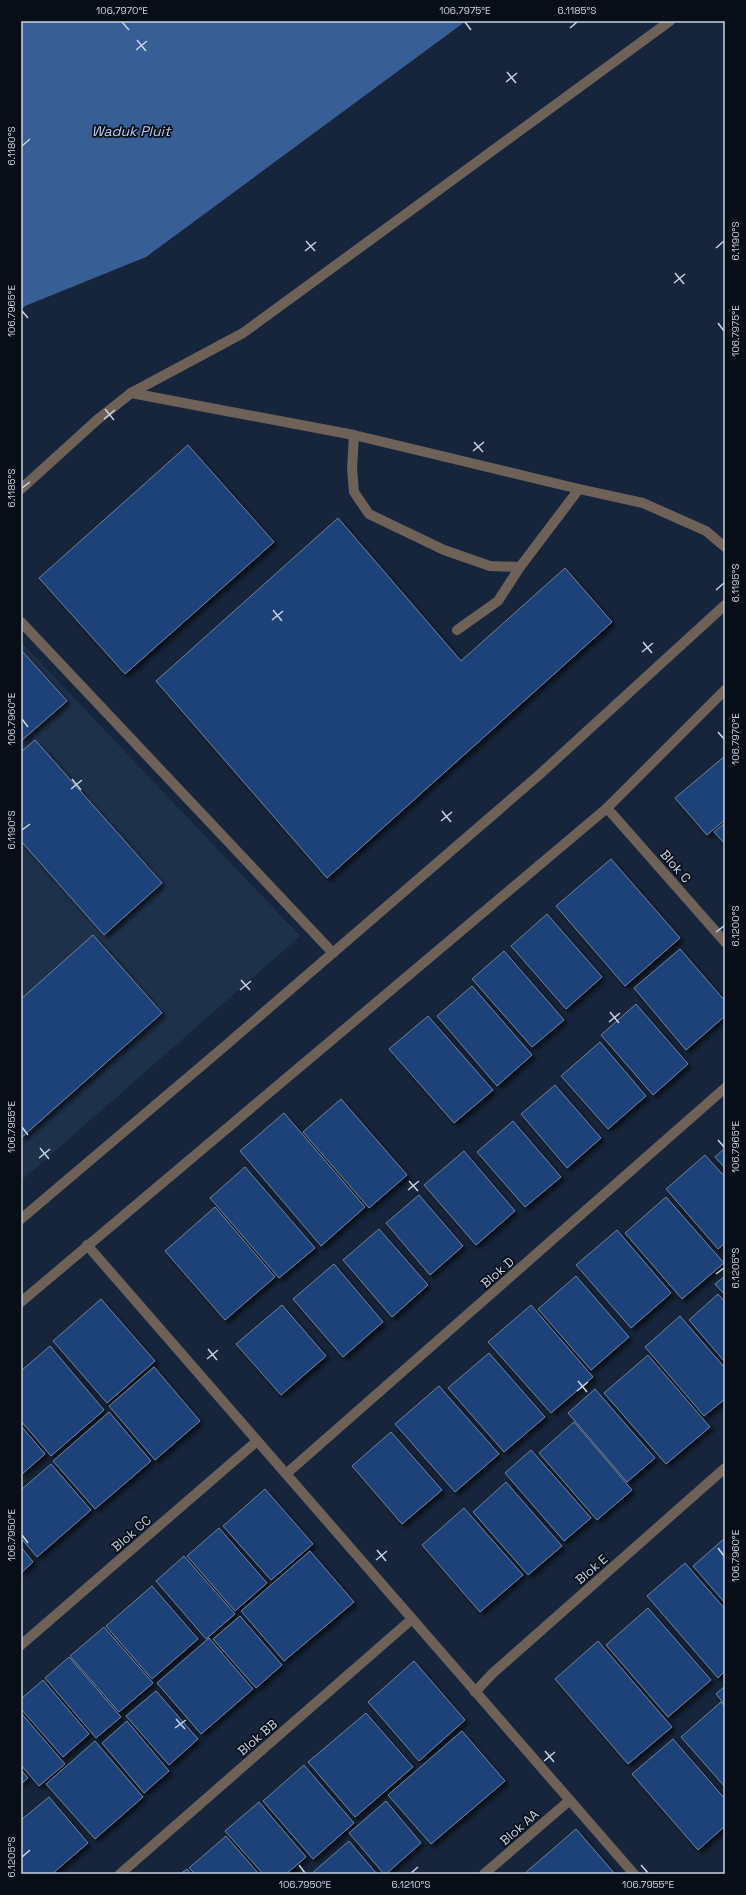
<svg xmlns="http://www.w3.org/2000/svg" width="746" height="1895" font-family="'Space Grotesk',sans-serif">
<defs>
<filter id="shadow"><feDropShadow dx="3.5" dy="3.5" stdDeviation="2" flood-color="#0009"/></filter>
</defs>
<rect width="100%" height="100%" fill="#16253b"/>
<polygon fill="#1e314b" points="21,642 300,936 21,1181"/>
<polygon fill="#385e96" points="21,21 466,21 146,257 25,306 21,310"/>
<g fill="#1d4379" stroke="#6f819c" filter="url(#shadow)">
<polygon points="188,445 274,542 125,674 39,578"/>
<polygon points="338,518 461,661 565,568 612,622 327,878 156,681"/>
<polygon points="21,650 67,701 21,741"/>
<polygon points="35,740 162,883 104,935 21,841 21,752"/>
<polygon points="725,756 725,820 707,835 675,798"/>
<polygon points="725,823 725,844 714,832"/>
<polygon points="611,859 680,938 625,986 556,906"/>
<polygon points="547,914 602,977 566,1009 511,946"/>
<polygon points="93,935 162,1013 21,1138 21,999"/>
<polygon points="680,949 725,1001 725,1016 686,1050 634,988"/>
<polygon points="504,951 564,1020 532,1047 472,979"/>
<polygon points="472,986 532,1055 497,1086 437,1016"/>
<polygon points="636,1004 688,1064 653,1095 601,1035"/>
<polygon points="428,1016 493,1090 454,1123 389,1049"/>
<polygon points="600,1042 646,1096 608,1129 561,1076"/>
<polygon points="555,1085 601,1138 567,1168 521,1114"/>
<polygon points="341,1099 407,1175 369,1208 303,1132"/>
<polygon points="284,1113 365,1207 321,1246 240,1151"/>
<polygon points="513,1121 561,1177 525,1207 477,1152"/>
<polygon points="725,1148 725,1168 715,1157"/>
<polygon points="464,1151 515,1211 476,1245 424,1185"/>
<polygon points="705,1155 725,1177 725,1243 718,1249 666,1189"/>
<polygon points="245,1167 315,1248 279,1278 210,1198"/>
<polygon points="419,1195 463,1246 430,1275 386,1223"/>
<polygon points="666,1197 724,1263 682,1299 625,1233"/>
<polygon points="215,1207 275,1277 225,1320 165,1251"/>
<polygon points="379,1229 428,1285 392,1317 343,1260"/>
<polygon points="617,1230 671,1293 631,1328 576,1265"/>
<polygon points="334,1264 383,1322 343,1357 293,1299"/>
<polygon points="576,1276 629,1337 591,1370 538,1309"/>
<polygon points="725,1276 725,1295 715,1284"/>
<polygon points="718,1294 725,1302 725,1362 689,1320"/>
<polygon points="101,1299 155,1361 107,1403 53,1341"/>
<polygon points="282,1305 326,1356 281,1395 236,1344"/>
<polygon points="531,1305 593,1377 551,1413 488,1342"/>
<polygon points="680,1316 725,1368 725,1399 704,1416 645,1347"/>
<polygon points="50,1346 104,1410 51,1456 21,1421 21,1371"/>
<polygon points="489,1353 545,1417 504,1452 448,1388"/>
<polygon points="648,1355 710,1427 666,1464 604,1393"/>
<polygon points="154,1367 200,1421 155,1460 109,1406"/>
<polygon points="439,1386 499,1454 455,1492 395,1424"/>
<polygon points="595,1389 655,1458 627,1482 568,1413"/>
<polygon points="109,1412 151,1461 95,1509 53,1461"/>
<polygon points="574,1422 632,1490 597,1520 539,1453"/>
<polygon points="21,1426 45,1454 21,1475"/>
<polygon points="391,1432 442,1490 402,1524 352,1466"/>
<polygon points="531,1450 591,1518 564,1541 505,1473"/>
<polygon points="51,1464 91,1510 37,1557 21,1538 21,1490"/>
<polygon points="506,1482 562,1546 528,1575 473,1512"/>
<polygon points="265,1489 313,1544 271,1580 223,1526"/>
<polygon points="464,1508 523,1575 480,1612 422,1545"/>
<polygon points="219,1528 267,1583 235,1611 187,1556"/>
<polygon points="725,1538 725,1603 693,1566"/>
<polygon points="21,1547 33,1562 21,1573"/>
<polygon points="310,1551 354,1602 284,1661 241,1611"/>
<polygon points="184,1556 235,1614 206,1639 156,1581"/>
<polygon points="685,1563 725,1609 725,1671 718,1678 647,1596"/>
<polygon points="152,1586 198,1639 152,1679 106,1626"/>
<polygon points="648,1608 711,1680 668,1717 606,1645"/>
<polygon points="240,1616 282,1665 256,1688 213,1639"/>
<polygon points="104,1627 153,1683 119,1712 70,1656"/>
<polygon points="209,1638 253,1689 201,1734 157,1683"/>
<polygon points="598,1641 672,1727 628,1764 555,1679"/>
<polygon points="69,1657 121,1717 96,1738 45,1678"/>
<polygon points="414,1661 465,1720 419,1761 368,1702"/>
<polygon points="43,1680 89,1734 63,1757 21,1709 21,1699"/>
<polygon points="725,1686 725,1705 716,1694"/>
<polygon points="156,1691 198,1739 169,1765 126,1716"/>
<polygon points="721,1702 725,1707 725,1787 681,1737"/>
<polygon points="21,1713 65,1764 39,1786 21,1765"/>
<polygon points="366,1713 413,1767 355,1817 308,1762"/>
<polygon points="127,1721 169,1771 144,1793 102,1743"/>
<polygon points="462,1731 505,1781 431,1844 388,1795"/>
<polygon points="673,1739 725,1799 725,1826 698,1850 632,1774"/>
<polygon points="95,1741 143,1797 95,1839 46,1784"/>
<polygon points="304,1765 354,1823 313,1859 263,1801"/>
<polygon points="21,1770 28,1778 21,1784"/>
<polygon points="49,1797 88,1843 52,1874 21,1874 21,1820"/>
<polygon points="386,1801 421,1843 386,1874 384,1874 349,1833"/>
<polygon points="259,1802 306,1857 286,1874 263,1874 225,1831"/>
<polygon points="576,1829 615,1874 524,1874"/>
<polygon points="226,1836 259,1874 195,1874 189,1868"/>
<polygon points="349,1841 377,1874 311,1874"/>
<polygon points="187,1869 191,1874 180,1874"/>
</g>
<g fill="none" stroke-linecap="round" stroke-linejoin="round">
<g stroke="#6d6158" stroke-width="10">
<polyline points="131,393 354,435 579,489 643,503 706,531 725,547"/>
<polyline points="354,435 352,469 354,492 369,514 444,550 490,566 520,567"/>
<polyline points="21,489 97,420 131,393 243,333 670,21"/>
<polyline points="21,622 333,953"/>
<polyline points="457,630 498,601 520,567 579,489"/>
<polyline points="607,808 725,942"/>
<polyline points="21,1219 225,1046 539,775 725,605"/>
<polyline points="87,1245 634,1874"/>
<polyline points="21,1302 607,808 725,690"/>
<polyline points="286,1474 725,1088"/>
<polyline points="21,1645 257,1441"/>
<polyline points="475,1692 493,1673 725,1468"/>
<polyline points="120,1874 412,1619"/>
<polyline points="484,1874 570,1800"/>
</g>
</g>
<path fill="none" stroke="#c8d3e2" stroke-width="1.5" d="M122,22L129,30M465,22L471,30M570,28L577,22M137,40L146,51M136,50L147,41M507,72L516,83M506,82L517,73M22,146L30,139M306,241L315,251M716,248L724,241M305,251L316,242M675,273L684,284M674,283L685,274M22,311L28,318M718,323L724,331M105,409L114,420M104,419L115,410M474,442L483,452M473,451L484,442M22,488L30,482M716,590L724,583M273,610L282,621M272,620L283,611M643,642L652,653M642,652L653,643M22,719L28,727M718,732L724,739M72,779L81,790M71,789L82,780M442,811L451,822M441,821L452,812M22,830L30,824M716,932L724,926M241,980L250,990M240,990L251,981M610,1012L619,1023M609,1022L620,1013M22,1127L28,1135M718,1140L724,1147M40,1148L49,1159M39,1158L50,1149M409,1181L418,1191M408,1190L419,1181M716,1274L724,1268M208,1349L217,1360M207,1359L218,1350M578,1381L587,1392M577,1391L588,1382M22,1535L28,1543M718,1548L724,1556M377,1550L386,1561M376,1560L387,1551M176,1719L185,1729M175,1728L186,1720M545,1751L554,1762M544,1761L555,1752M22,1857L30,1850M299,1865L305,1873M641,1865L648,1873M411,1873L418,1867"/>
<g text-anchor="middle" stroke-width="3.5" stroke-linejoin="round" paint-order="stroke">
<g font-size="13" fill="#c8d3e2" stroke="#070e18">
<text transform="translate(676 866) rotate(49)" y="5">Blok C</text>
<text transform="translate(497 1272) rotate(-41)" y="5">Blok D</text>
<text transform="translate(131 1533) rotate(-41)" y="5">Blok CC</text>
<text transform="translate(591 1569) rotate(-41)" y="5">Blok E</text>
<text transform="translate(257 1737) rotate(-41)" y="5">Blok BB</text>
<text transform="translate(519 1827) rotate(-41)" y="5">Blok AA</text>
</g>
<g font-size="14" font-style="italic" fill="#bad0f2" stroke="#070e18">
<text x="131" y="136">Waduk Pluit</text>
</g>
</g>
<rect width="746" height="1895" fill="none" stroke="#070e18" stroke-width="44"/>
<rect x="22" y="22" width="702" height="1851" fill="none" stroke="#c8d3e2" stroke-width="1.5"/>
<g font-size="10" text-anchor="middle" fill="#c8d3e2">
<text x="122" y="14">106.7970°E</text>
<text x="465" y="14">106.7975°E</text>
<text x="577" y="14">6.1185°S</text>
<text transform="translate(11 146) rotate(-90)" y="4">6.1180°S</text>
<text transform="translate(735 241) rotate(-90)" y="4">6.1190°S</text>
<text transform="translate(11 311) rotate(-90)" y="4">106.7965°E</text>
<text transform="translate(735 331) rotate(-90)" y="4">106.7975°E</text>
<text transform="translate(11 488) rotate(-90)" y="4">6.1185°S</text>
<text transform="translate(735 583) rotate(-90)" y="4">6.1195°S</text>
<text transform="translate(11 719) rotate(-90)" y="4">106.7960°E</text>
<text transform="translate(735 739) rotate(-90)" y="4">106.7970°E</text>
<text transform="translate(11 830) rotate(-90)" y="4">6.1190°S</text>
<text transform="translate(735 926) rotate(-90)" y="4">6.1200°S</text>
<text transform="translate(11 1127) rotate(-90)" y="4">106.7955°E</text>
<text transform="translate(735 1147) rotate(-90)" y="4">106.7965°E</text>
<text transform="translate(735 1268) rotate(-90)" y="4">6.1205°S</text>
<text transform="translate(11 1535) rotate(-90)" y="4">106.7950°E</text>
<text transform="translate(735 1556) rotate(-90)" y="4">106.7960°E</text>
<text transform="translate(11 1857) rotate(-90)" y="4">6.1205°S</text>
<text x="305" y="1888">106.7950°E</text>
<text x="411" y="1888">6.1210°S</text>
<text x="648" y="1888">106.7955°E</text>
</g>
</svg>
